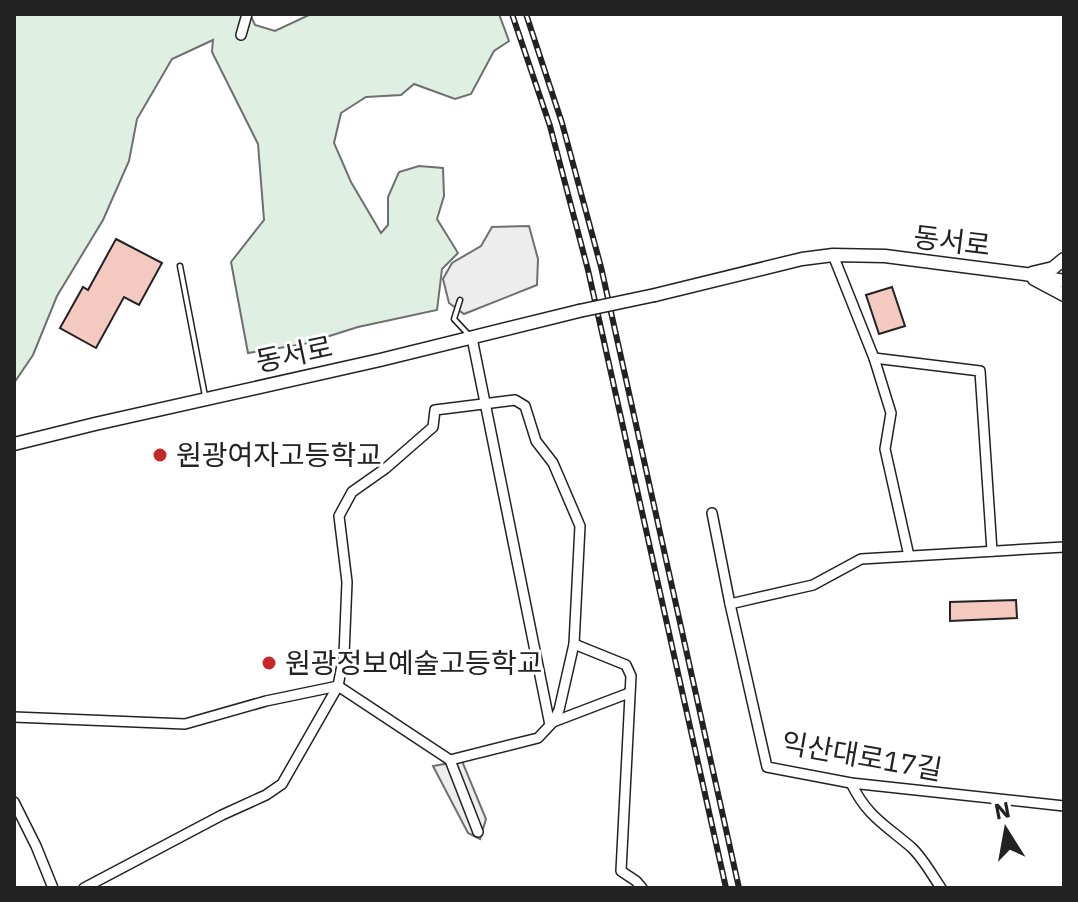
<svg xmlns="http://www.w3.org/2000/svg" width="1078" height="902" font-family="'IBM Plex Sans','Noto Sans KR',sans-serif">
<rect width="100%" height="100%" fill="#fff"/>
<polygon fill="#e0efe3" stroke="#6f6f6f" stroke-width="2" points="14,14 250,14 255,25 275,31 311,14 499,14 509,41 494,51 471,94 455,99 414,84 401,95 366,97 341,113 334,143 351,182 381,233 388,225 388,197 399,172 419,166 443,168 444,196 437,219 458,253 442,269 437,310 358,327 304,344 248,353 231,262 264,220 258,144 212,52 213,40 172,59 137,119 129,161 103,220 57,296 33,355 14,383"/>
<g fill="#ededed" stroke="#6f6f6f" stroke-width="2">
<polygon points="529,226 538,259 537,285 464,314 449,303 443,279 452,263 481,246 492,227"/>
<polygon points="462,761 486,819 480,839 468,833 433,766"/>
</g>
<g fill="#f3c9c0" stroke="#222" stroke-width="2">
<polygon points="116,239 162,263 139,305 124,297 96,348 60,328 83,287 88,290"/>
<polygon points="892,287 905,326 879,334 866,295"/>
<polygon points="1016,600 1017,618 950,621 950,602"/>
</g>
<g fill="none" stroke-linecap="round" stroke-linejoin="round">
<defs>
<g id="lane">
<polyline points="180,266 205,396"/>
<polyline points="460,300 454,319 468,334"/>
</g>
<g id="street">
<polyline points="241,35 247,14"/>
<polyline points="833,255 874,358 891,413 885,449 909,556"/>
<polyline points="472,338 550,725"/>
<polyline points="874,358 980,371 992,551"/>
<polyline points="712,513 730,604 767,767 851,783 1064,806"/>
<polyline points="730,604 813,585 861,559 1064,547"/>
<polyline points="14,717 185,724 266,701 338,686 450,760 538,738 553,722 629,693"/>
<polyline points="553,722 559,710 574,644"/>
<polyline points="450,760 478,832"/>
<path d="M851,783C867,816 884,824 911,847C923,858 932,875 941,888"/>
<polyline points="14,802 36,846 53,888"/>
<polyline points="84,888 222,815 266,795 282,784 338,686 344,655 347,582 339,516 352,492 386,468 433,427 435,410 515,400 525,406 536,441 553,463 580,526 574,644 626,665 631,676 621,871 636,881 642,888"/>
</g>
<g id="secondary">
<polyline points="1032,273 1053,268 1064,259"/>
<polyline points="1034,279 1064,295"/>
<polyline points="655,295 802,259 833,255 885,256 1025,274 1064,281"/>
<polyline points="14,444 95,424 380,360 579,311"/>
</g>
</defs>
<use href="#lane" stroke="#222" stroke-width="7"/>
<use href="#street" stroke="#222" stroke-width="12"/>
<use href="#secondary" stroke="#222" stroke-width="15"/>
<use href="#lane" stroke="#fff" stroke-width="4"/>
<use href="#street" stroke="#fff" stroke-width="9"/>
<use href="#secondary" stroke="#fff" stroke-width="12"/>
<defs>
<g id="rail">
<polyline points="512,14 550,126 588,270 726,888"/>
<polyline points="526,14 562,123 601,267 739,888"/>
</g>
</defs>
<use href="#rail" stroke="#222" stroke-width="6"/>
<use href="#rail" stroke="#fff" stroke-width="3" stroke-dasharray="9" stroke-linecap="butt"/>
<defs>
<polyline id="secondary-bridge" points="579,311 655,295"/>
</defs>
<use href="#secondary-bridge" stroke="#222" stroke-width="15" stroke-linecap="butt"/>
<use href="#secondary-bridge" stroke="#fff" stroke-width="12"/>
</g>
<g fill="#c62828" stroke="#fff" stroke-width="3">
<circle cx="160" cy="455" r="8"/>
<circle cx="269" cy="663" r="8"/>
</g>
<g text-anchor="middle" stroke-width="6" stroke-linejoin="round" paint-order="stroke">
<g font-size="28" fill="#222" stroke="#fff">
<text transform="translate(952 241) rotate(7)" y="10">동서로</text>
<text transform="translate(294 354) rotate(-12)" y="10">동서로</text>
<text transform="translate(862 756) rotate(10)" y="10">익산대로17길</text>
</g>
<g font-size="28" fill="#222" stroke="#fff" text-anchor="start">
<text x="176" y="465">원광여자고등학교</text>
<text x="285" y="673">원광정보예술고등학교</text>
</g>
</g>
<rect width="1078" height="902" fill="none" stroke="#222222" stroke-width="32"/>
<g transform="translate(1006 830) rotate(349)" stroke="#ffffff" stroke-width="6" paint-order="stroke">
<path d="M0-6L14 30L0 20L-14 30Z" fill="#222222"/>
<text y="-12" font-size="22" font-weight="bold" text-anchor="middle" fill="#222222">N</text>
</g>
</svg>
